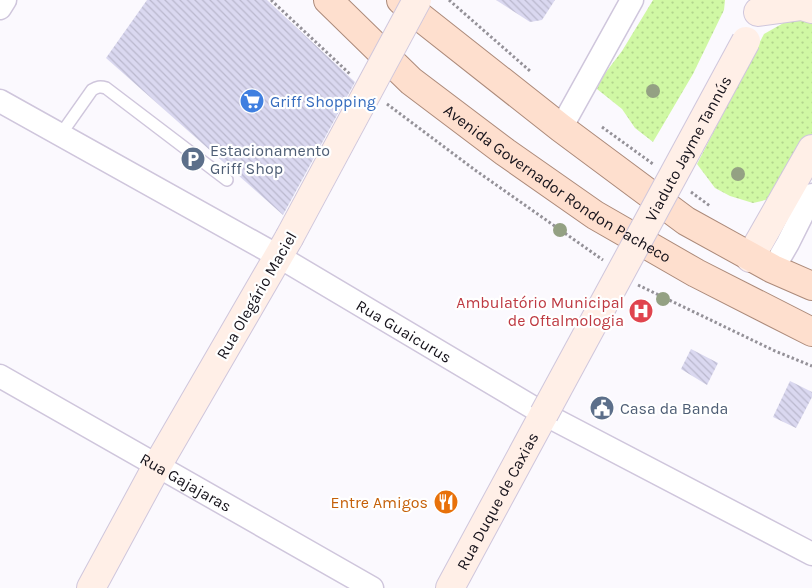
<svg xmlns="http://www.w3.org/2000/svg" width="812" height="588" font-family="Karla,sans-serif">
<defs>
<pattern id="park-dots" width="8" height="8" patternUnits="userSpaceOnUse" patternTransform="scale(1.25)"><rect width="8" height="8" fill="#d0f8a4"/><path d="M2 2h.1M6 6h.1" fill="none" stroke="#b2d48d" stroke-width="1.8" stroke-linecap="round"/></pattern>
<pattern id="building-back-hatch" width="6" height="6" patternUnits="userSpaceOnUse" patternTransform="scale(1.25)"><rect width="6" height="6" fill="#dad8f0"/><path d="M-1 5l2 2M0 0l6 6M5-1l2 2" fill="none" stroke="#bab8cd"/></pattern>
</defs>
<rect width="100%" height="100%" fill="#fbf9fe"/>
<g fill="url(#park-dots)">
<polygon points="653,0 725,0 724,10 693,74 653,142 635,128 622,109 597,89 603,76 622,51"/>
<polygon points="812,20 812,140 774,198 753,203 730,196 715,188 697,164 764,34 787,21"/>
</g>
<g fill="url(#building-back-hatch)">
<polygon points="147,0 267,0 355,82 283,215 106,58"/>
<polygon points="496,0 555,0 542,20 530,22"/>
<polygon points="691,349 718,363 707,385 681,369"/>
<polygon points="790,381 812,392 812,397 796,428 773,417"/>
</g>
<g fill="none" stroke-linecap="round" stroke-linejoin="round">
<defs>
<path id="lane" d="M61,134L92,90C97,87 100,86 106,88L227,180"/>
<g id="street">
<polyline points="0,8 5,0"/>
<path id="s1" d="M0,101L278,256L544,414L812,554"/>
<polyline points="561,128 632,0"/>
<polyline points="773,269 788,243 812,195"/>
<path id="s2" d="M0,376L372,588"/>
</g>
<g id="secondary">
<polyline points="758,12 802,6 812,9"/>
<polyline points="750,258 812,149"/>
<polyline points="91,588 157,466 289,238"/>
<path id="s3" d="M450,588L544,414"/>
</g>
<g id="primary">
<path id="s4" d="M328,0L411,81L505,152L595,215L696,273L812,332"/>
<polyline points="401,0 419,16 561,128 686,221 773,269 812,286"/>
</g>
</defs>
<use href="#lane" stroke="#cfc6dc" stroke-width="14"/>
<use href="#street" stroke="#cfc6dc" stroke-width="25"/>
<use href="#secondary" stroke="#cfc6dc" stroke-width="30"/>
<use href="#primary" stroke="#ac8a7a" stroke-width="30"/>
<g stroke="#949198" stroke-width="3" stroke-dasharray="2.5 2.5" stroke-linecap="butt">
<polyline points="271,0 351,75"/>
<polyline points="449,0 530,71"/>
<polyline points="387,104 475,170 603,260"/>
<polyline points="602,127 653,164"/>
<polyline points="691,192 710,206"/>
<polyline points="638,285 775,351 812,366"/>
</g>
<use href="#lane" stroke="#fff" stroke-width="11"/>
<use href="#street" stroke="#fff" stroke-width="22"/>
<use href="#secondary" stroke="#ffefe7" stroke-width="28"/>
<use href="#primary" stroke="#fedfce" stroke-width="28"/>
<defs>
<g id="secondary-bridge">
<polyline points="289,238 417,0"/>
<path id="s5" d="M544,414L746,41"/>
</g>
</defs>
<use href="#secondary-bridge" stroke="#cfc6dc" stroke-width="30" stroke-linecap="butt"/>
<use href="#secondary-bridge" stroke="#ffefe7" stroke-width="28"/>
</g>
<g fill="#94a183">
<circle cx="653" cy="91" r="7"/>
<circle cx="738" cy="174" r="7"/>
<circle cx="560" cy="230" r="7"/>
<circle cx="663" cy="299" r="7"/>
</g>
<defs>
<symbol id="supermarket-disc" viewBox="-11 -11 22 22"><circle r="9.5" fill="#3f7fe0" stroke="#fff"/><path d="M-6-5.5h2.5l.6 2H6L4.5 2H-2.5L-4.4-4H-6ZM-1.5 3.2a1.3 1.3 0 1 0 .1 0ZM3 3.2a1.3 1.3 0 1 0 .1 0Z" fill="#fff"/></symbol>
<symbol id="parking-disc" viewBox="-11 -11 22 22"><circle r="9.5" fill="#5c6f8a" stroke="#fff"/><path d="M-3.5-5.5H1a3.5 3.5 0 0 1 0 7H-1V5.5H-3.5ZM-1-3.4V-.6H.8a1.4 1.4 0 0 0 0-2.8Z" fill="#fff"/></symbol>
<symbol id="hospital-disc" viewBox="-11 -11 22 22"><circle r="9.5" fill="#e0444e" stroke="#fff"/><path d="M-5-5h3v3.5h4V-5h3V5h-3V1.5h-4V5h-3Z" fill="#fff"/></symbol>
<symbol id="civic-disc" viewBox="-11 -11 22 22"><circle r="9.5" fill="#5c6f8a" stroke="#fff"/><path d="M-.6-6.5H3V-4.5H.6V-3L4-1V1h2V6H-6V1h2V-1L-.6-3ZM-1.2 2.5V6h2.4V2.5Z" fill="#fff"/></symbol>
<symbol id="restaurant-disc" viewBox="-11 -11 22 22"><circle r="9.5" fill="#e8710a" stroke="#fff"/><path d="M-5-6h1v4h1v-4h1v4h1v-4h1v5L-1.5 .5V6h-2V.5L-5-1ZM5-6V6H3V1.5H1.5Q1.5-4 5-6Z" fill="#fff"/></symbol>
</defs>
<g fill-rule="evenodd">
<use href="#supermarket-disc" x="238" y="87" width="28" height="28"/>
<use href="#parking-disc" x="179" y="145" width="28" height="28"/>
<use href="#hospital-disc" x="627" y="297" width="28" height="28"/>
<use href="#civic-disc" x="588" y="394" width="28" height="28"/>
<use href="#restaurant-disc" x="432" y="488" width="28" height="28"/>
</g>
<g text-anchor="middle" stroke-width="4.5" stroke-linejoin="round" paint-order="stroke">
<g font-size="16" fill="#366cbe" stroke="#fff" text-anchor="start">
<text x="270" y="107">Griff Shopping</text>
</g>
<g font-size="16" fill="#15121a" stroke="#fff">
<text dy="6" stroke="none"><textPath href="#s5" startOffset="302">Viaduto Jayme Tannús</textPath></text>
<text dy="6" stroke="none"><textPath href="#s4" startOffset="295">Avenida Governador Rondon Pacheco</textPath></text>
<text transform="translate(256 295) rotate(-60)" y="6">Rua Olegário Maciel</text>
<text dy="6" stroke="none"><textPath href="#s1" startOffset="465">Rua Guaicurus</textPath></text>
<text dy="6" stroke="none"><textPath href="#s2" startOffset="214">Rua Gajajaras</textPath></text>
<text dy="6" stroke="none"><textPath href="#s3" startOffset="99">Rua Duque de Caxias</textPath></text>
</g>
<g font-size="16" fill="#4e5e75" stroke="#fff" text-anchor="start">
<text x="210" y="156">Estacionamento<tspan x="210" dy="18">Griff Shop</tspan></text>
<text x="620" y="414">Casa da Banda</text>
</g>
<g font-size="16" fill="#be3a42" stroke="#fff" text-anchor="end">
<text x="624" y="308">Ambulatório Municipal<tspan x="624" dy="18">de Oftalmologia</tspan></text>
</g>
<g font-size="16" fill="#c56008" stroke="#fff" text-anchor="end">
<text x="428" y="508">Entre Amigos</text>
</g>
</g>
</svg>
